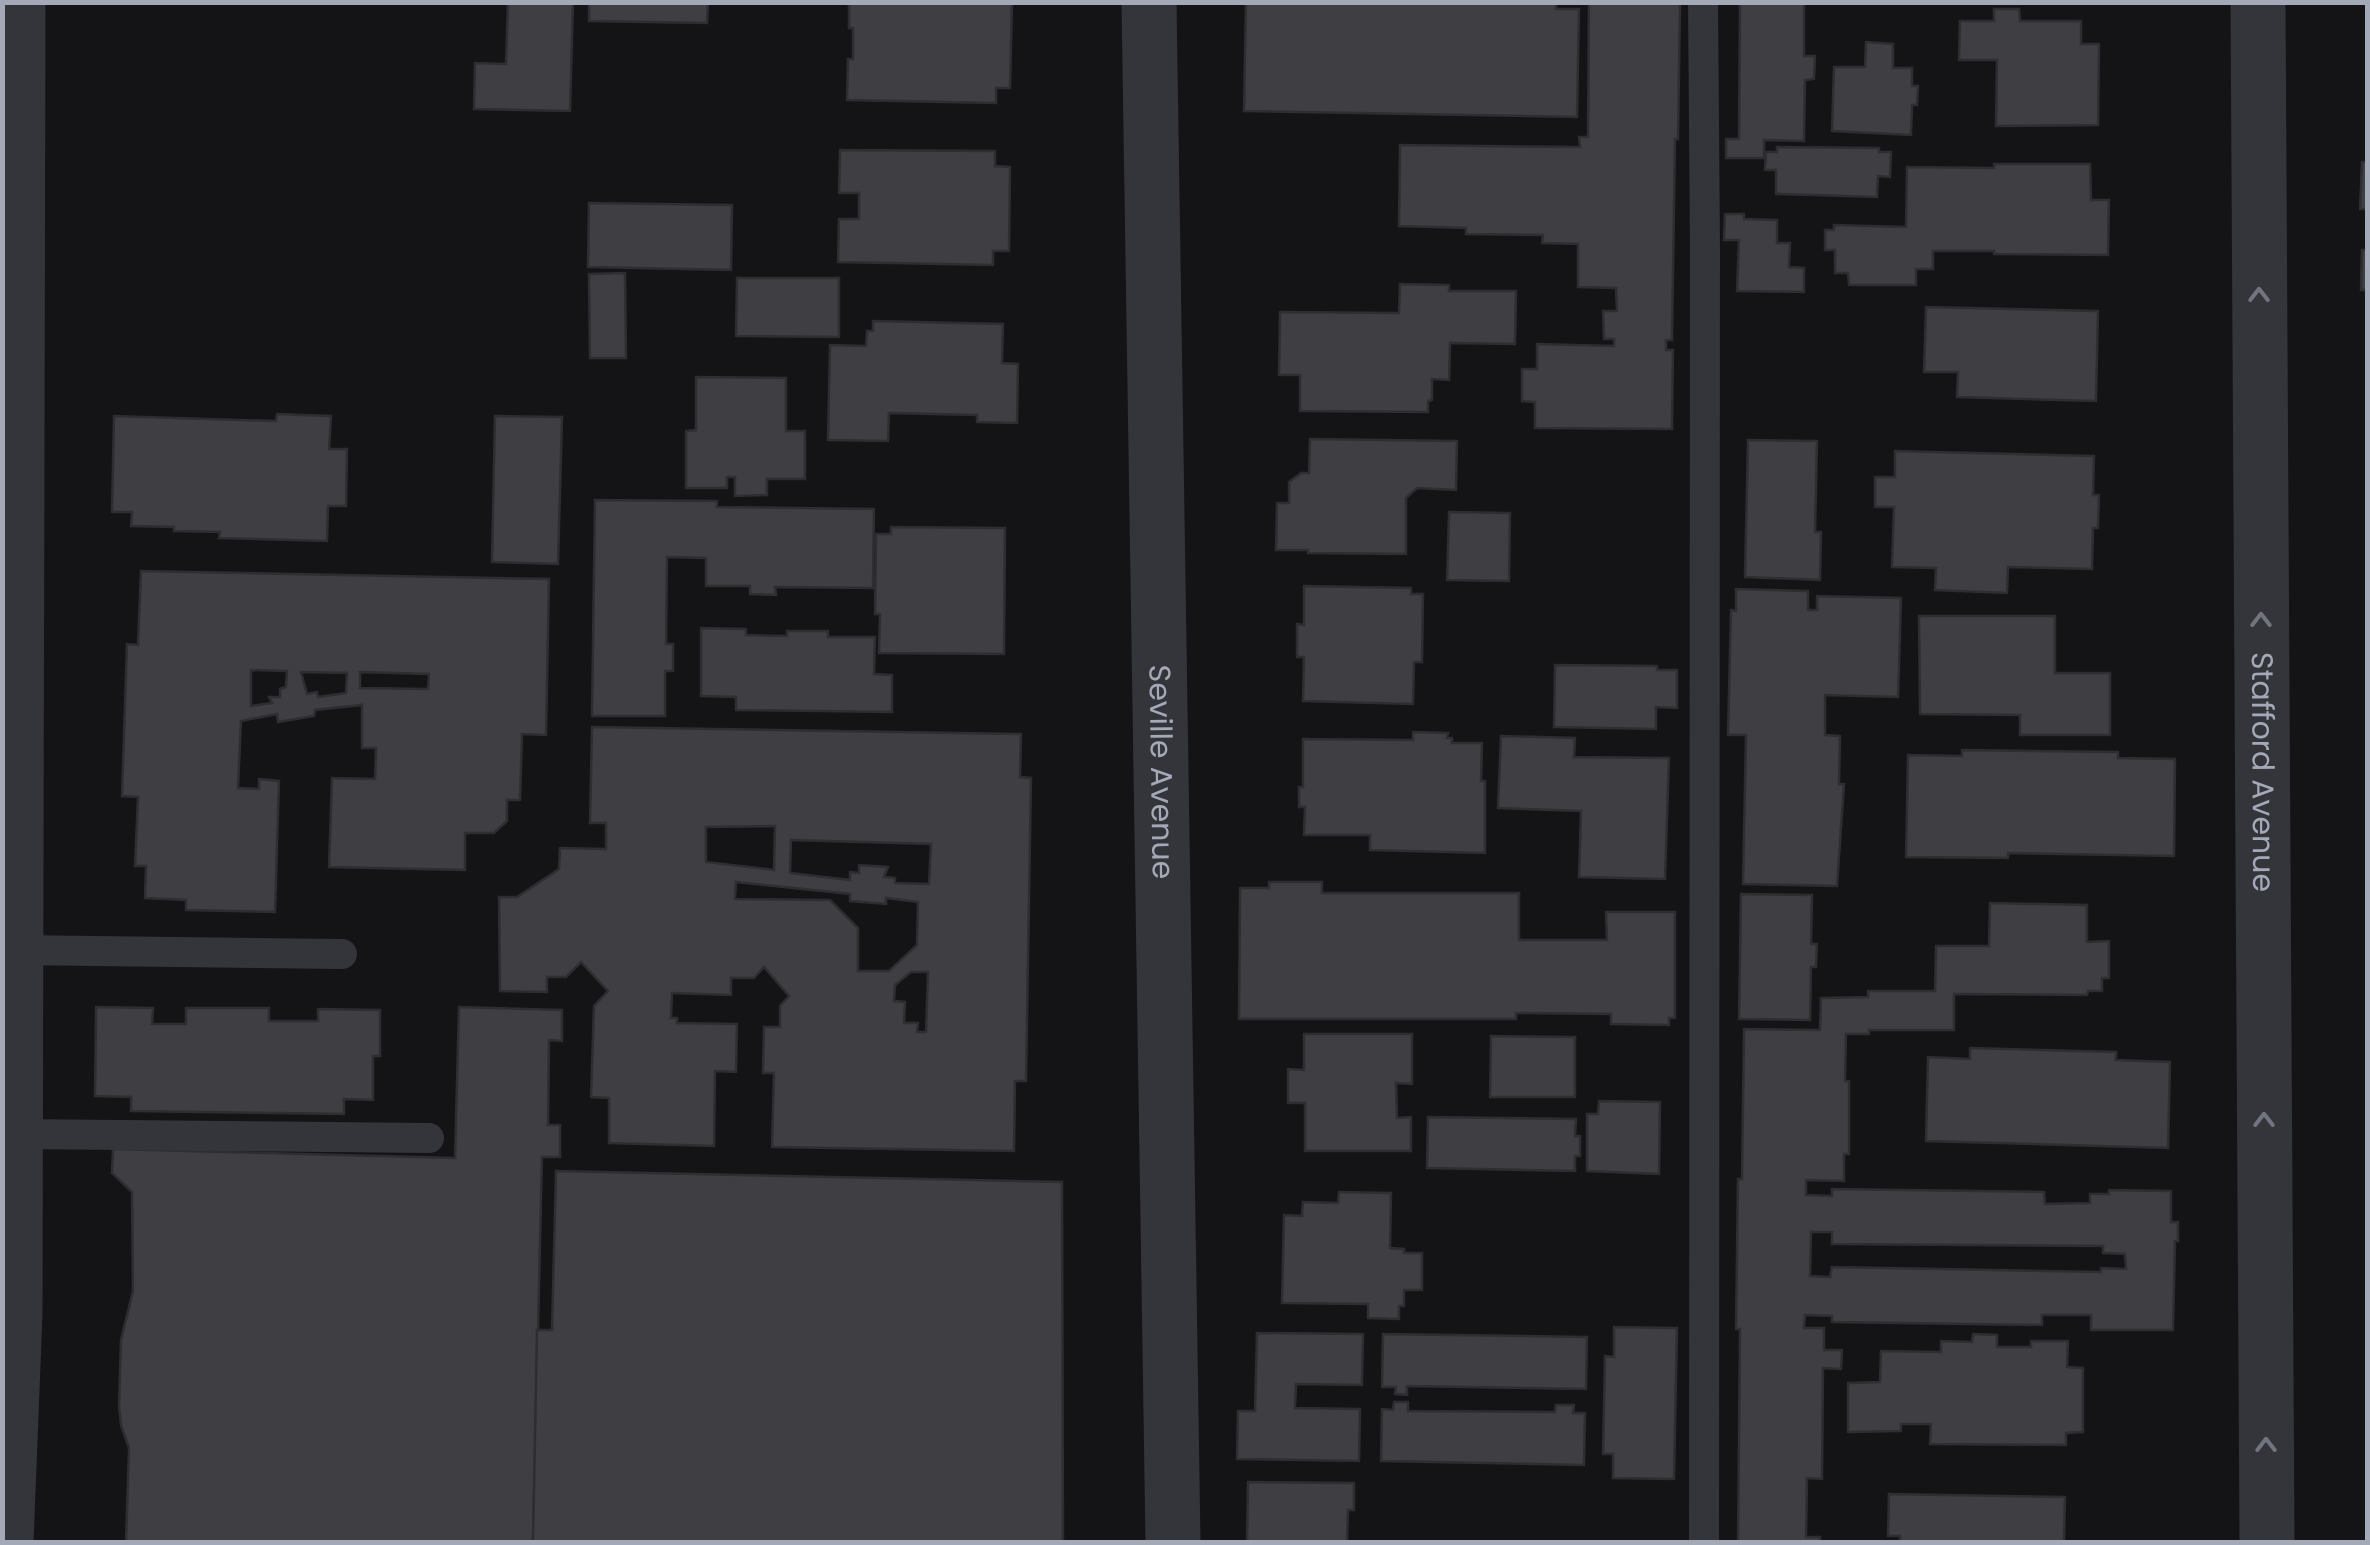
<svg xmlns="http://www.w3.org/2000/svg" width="2370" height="1545" font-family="Poppins,sans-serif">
<rect width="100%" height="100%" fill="#141315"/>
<g fill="#3e3e43" stroke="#2e2d32" stroke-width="2.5" fill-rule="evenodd">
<polygon points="508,2 573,2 570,111 474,109 475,63 506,64"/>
<polygon points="589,2 708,2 707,23 589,21"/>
<polygon points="849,2 1012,2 1010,88 996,88 996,103 847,100 848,59 853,59 853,28 849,28"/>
<polygon points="1246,2 1556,2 1556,9 1579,9 1577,117 1244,111"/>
<polygon points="1589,2 1680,2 1678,139 1675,139 1672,340 1666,340 1666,350 1673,350 1672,429 1535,428 1535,402 1522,401 1522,369 1537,369 1537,344 1614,346 1614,339 1604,339 1603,311 1617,311 1616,288 1578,287 1578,244 1542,243 1543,235 1466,234 1466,228 1399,226 1400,145 1580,147 1579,137 1588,137"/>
<polygon points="1740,2 1804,2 1804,56 1815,56 1814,79 1805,80 1804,141 1764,140 1764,158 1726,158 1726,139 1739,139"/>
<polygon points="1994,9 2019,9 2020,21 2081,21 2081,44 2099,44 2098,125 1996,126 1997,60 1959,60 1960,21 1994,21"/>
<polygon points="1866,42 1893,44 1893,68 1912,68 1912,86 1918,86 1917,105 1912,105 1911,135 1832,131 1834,67 1865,67"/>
<polygon points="1777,147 1879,148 1879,152 1891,152 1890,177 1878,176 1877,197 1776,194 1776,170 1765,170 1766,152 1777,152"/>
<polygon points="840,150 995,151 995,166 1010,167 1009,251 993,251 993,265 838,262 839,219 859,219 859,193 839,193"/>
<polygon points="2362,162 2368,162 2368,209 2360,209"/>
<polygon points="1994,164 2090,164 2091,200 2109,200 2108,255 1994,254 1994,251 1933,251 1933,269 1916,269 1916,285 1849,285 1848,273 1835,273 1835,250 1825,250 1825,230 1834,230 1834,225 1906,227 1907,167 1994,168"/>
<polygon points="589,203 732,205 731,270 588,267"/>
<polygon points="1725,214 1744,214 1744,219 1777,220 1777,243 1790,243 1789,267 1804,268 1804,292 1737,291 1739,240 1724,240"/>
<polygon points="2362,250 2368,250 2368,290 2361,290"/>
<polygon points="625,273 626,358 590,358 589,274"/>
<polygon points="737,278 839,278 839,337 736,336"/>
<polygon points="1400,284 1449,285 1449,291 1516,291 1515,344 1450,343 1449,380 1432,379 1432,400 1428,401 1428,412 1300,411 1300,375 1279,375 1280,312 1399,313"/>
<polygon points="1926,307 2098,311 2096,401 1957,397 1958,372 1924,372"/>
<polygon points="873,321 1003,324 1002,363 1018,364 1017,423 977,422 977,415 889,413 888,441 828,440 830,345 866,346 867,331 873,331"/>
<polygon points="696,377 786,378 786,431 805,431 805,479 767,479 767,495 735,496 735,477 727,477 727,488 686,488 686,431 696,430"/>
<polygon points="277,414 331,416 329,449 347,449 346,506 328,506 327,541 219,538 220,532 174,531 174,527 131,526 132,512 112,512 114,416 276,421"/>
<polygon points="495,416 562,417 558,564 492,562"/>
<polygon points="1310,439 1457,441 1456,490 1417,488 1406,498 1406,554 1308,553 1308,550 1276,550 1277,503 1289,503 1289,482 1301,473 1309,473"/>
<polygon points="1748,440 1817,441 1815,532 1821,532 1820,580 1745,577"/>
<polygon points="1895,451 2094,456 2093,495 2099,495 2098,528 2093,528 2092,569 2008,567 2007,593 1935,590 1936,568 1892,567 1894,507 1875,507 1875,477 1895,477"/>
<polygon points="595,500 717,501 717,507 874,509 873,588 775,587 776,595 750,594 750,586 706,586 706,558 667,557 666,644 673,644 673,671 665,671 665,716 592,716"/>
<polygon points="1449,512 1510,513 1509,581 1447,580"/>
<polygon points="891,527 1005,528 1004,654 879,653 880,614 875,614 876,534 891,534"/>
<path d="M141,571L549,579L546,735L522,734L520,800H507V821L494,833H465V870L329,867L332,778L375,779L376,748H362V705L315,710L314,716L278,722L277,714L241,721L238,788L259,789V779L279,781L275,912L186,910V900L145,898L146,866H135L138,797L122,796L127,644L138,645ZM251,670L287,671L286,687L280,689V697H269L272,703L251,706ZM301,672L347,673L346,693L318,697L317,692L307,694ZM360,672L429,674L428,689L360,688Z"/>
<polygon points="1304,586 1411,588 1411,594 1423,594 1422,662 1414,662 1413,704 1303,701 1304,657 1297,657 1297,624 1304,625"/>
<polygon points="1736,589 1808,591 1808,610 1817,610 1817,596 1901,598 1898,697 1825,695 1825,735 1840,736 1839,784 1844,784 1837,886 1743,884 1746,735 1728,735 1731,610 1736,611"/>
<polygon points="1919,616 2055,616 2055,673 2110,673 2110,735 2020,735 2020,715 1920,714"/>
<polygon points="701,628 746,629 746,635 787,636 787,631 828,631 828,637 875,637 874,674 892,675 892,712 736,710 736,697 701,696"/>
<polygon points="1555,665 1657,666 1657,670 1677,670 1677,708 1656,707 1656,729 1554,727"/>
<path d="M592,727L1021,734L1020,777L1031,778L1026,1081H1015L1014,1151L772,1147L774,1073H763L764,1027H780V1006L789,996L764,967L754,978H731V995L672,993L671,1018H677V1023L737,1024L736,1072L715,1071L714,1146L609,1143V1098L591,1097L594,1006L608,991L581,962L566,977H547V992L500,991L499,897H517L559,869L560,848L606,849V823H590ZM775,826L774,870L706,862V827ZM791,840L931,844L929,884L895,883V878L884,877L888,867L859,865V873L850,872V880L790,873ZM736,882L850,894V901L886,904V898L918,902L917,945L889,971H858V928L830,900L735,899ZM911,972H928L926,1032H917L918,1023H904L905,1002L894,1001L895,985Z"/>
<polygon points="1413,732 1448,733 1447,738 1452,738 1452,743 1482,743 1481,781 1485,781 1485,853 1370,850 1370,835 1304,835 1305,807 1299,807 1299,787 1303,787 1303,739 1413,740"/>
<polygon points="1501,736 1575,738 1574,757 1669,758 1665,879 1579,877 1581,811 1498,808"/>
<polygon points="1962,750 2118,752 2118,758 2175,759 2174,856 2008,853 2008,858 1906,857 1908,755 1962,756"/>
<polygon points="1269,882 1322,882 1322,893 1519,893 1519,940 1607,940 1606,912 1675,912 1675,1018 1669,1018 1669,1025 1611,1024 1611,1014 1516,1013 1516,1019 1239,1019 1240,888 1269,888"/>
<polygon points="1741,894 1812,895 1811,944 1817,944 1816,967 1811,967 1810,1020 1739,1019"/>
<path d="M1990,903L2087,905V942L2109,941V978H2102V991H2088L2087,995L1954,994V1030H1869V1034H1846L1845,1081H1849V1154H1844V1181L1806,1180V1195L1832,1196V1189L2044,1192L2045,1204L2090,1203V1194H2109V1190L2171,1191V1222H2178V1241H2175L2173,1330H2091V1315H2042V1325L1832,1322V1316L1805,1315L1804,1328H1824V1350H1842L1841,1369L1823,1368L1822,1479L1807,1478L1806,1537H1820V1542H1738L1740,1329H1736L1738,1179H1742L1744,1029L1820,1030L1821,998L1868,997V991H1935L1936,946H1989ZM1811,1232H1832V1244L2103,1246V1253L2125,1254L2126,1269L2101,1268V1272L1832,1267L1830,1277L1810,1276Z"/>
<polygon points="96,1007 153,1008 152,1024 186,1024 186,1008 269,1008 269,1021 318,1021 318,1009 380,1010 380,1056 373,1056 373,1100 344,1099 344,1114 131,1111 131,1097 95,1096"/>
<polygon points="459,1007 562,1010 562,1041 549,1040 548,1125 560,1125 560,1157 542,1157 533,1542 126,1542 129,1448 121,1425 119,1406 121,1340 133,1291 132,1192 112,1173 113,1149 455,1158"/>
<polygon points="1304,1034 1412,1034 1412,1084 1396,1083 1397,1118 1411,1117 1411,1151 1305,1151 1305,1103 1288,1103 1288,1069 1304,1070"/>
<polygon points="1491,1036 1575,1037 1575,1097 1490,1097"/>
<polygon points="1970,1048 2116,1052 2116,1060 2170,1062 2168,1148 1926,1141 1928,1057 1970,1059"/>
<polygon points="1599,1101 1660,1102 1659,1174 1587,1171 1587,1114 1598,1114"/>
<polygon points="1428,1117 1576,1119 1575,1136 1580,1136 1580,1156 1575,1156 1575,1171 1427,1168"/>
<polygon points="556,1171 1062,1182 1063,1542 533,1542 537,1330 552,1330"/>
<polygon points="1339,1192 1391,1193 1390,1248 1404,1249 1404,1253 1422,1253 1422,1290 1404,1290 1404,1306 1399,1306 1399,1319 1368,1318 1368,1304 1282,1303 1284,1215 1302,1216 1303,1202 1338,1203"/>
<polygon points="1614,1327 1677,1328 1674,1479 1613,1478 1613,1454 1603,1454 1605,1356 1614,1357"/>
<polygon points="1257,1333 1363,1334 1362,1385 1296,1384 1295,1408 1360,1409 1359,1461 1237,1459 1238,1411 1255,1411"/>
<polygon points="1383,1334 1587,1337 1586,1389 1407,1386 1407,1395 1395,1394 1396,1387 1382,1387"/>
<polygon points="1973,1334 1997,1335 1997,1347 2031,1347 2031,1341 2068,1341 2067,1367 2083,1368 2083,1432 2066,1433 2066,1445 1930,1444 1931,1424 1901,1424 1901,1431 1848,1432 1848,1383 1880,1382 1881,1351 1941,1352 1941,1341 1972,1342"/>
<polygon points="1394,1402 1408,1402 1408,1411 1555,1412 1556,1405 1574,1405 1573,1413 1585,1413 1584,1465 1381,1461 1382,1409 1393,1410"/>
<polygon points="1248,1482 1354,1483 1354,1510 1348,1510 1347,1542 1247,1542"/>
<polygon points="1889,1494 2065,1497 2064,1542 1900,1542 1900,1536 1888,1536"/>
</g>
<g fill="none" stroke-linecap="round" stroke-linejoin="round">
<g stroke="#34353b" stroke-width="30">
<polyline points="1703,2 1705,248 1704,1542"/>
<polyline points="16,950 342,954"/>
<polyline points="16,1134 429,1138"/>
</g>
<g stroke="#34353b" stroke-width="55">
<path id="s1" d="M2258,2L2267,1542"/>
<polyline points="6,1542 15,1314 18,2"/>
</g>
<path stroke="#34353b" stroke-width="55" id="s2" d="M1149,2L1173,1542"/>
</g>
<defs><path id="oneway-chevron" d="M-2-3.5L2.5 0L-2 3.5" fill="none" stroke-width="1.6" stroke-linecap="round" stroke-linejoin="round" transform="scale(2.5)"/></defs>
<g stroke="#72757f">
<use href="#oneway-chevron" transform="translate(2259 295) rotate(-90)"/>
<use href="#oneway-chevron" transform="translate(2261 620) rotate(-90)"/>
<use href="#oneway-chevron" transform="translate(2264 1120) rotate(-90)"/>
<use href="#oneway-chevron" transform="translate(2266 1445) rotate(-90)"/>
</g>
<g text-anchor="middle" stroke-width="8" stroke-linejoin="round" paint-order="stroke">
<g font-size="30" fill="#a4a9b7" stroke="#0f0e10">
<text dy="10" stroke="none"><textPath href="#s2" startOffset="770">Seville Avenue</textPath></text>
<text dy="10" stroke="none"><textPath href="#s1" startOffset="770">Stafford Avenue</textPath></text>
</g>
</g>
<rect width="2370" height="1545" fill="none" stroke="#a4a9b7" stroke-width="10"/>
</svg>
